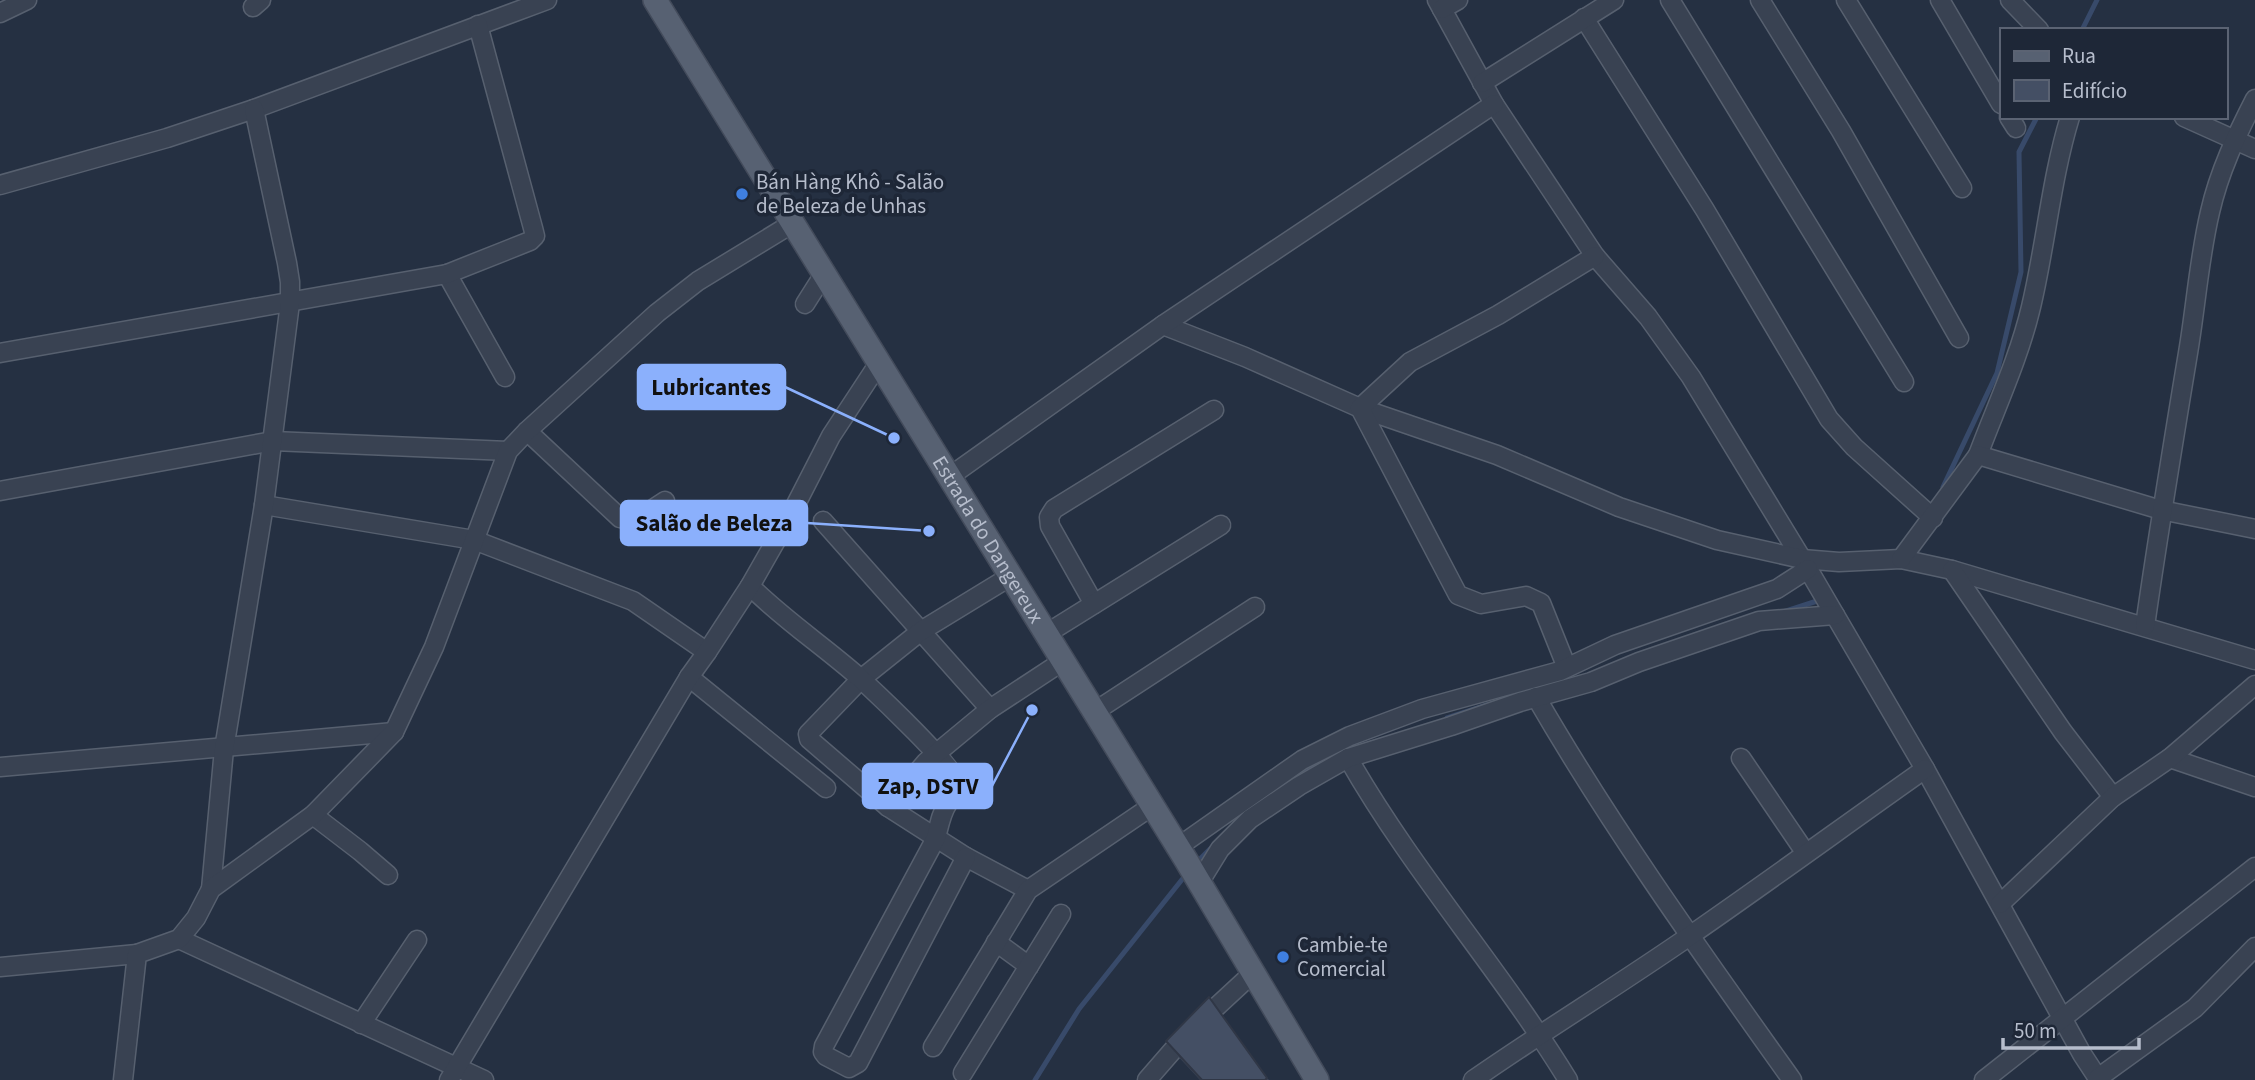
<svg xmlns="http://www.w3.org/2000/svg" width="2255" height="1080" font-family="'Source Sans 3',sans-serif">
<rect width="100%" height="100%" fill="#253042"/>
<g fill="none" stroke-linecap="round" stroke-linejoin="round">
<g stroke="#384a6a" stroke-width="5">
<polyline points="2082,30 2097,0"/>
<polyline points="1943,487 1997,373 2021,272 2019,152 2037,117"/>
<polyline points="1783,612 1817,601"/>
<polyline points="1447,718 1487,705"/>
<polyline points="1292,781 1312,766 1332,758"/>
<polyline points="1194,865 1214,845"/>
<polyline points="1035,1080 1079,1009 1188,872"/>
</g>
<defs>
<g id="minor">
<polyline points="1437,0 1494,104 1595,256 1648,317 1691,377 1808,569 1925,769 2082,1054 2099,1080"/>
<polyline points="1670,0 1904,382"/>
<polyline points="1760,0 1841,131 1959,338"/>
<polyline points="1846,0 1962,188"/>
<polyline points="1940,0 2001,104"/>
<polyline points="2010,0 2039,30"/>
<polyline points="253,7 261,0"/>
<polyline points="1442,9 1458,0"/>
<polyline points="0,13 27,0"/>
<polyline points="1584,18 1705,210 1829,419 1854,447 1933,518"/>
<polyline points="1482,83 1614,0"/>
<polyline points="2009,117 2016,128"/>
<polyline points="2184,117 2255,149"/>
<polyline points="0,185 167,138 254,109 547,0"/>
<polyline points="447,274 505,377"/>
<polyline points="805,304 824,274"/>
<polyline points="1163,325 1245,357 1360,408 1497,455 1619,507 1717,540 1802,559 1839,562 1901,559 1952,570 2255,660"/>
<polyline points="0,353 447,274 530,241 535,236 533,228 478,25"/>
<path d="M527,431L620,518C637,523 651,510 665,501"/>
<path d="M1978,455C1996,407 2019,358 2031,307C2046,244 2051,179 2070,117"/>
<polyline points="949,477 1163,325 1494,104"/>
<polyline points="0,491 273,441 508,451"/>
<polyline points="264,505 474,540 633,601 707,652"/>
<polyline points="823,521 990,709"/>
<polyline points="1901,559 1978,455 2161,510 2255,529"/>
<polyline points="1952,570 2063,732 2113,797"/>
<polyline points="1011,576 921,631 861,679 808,734 809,739 888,807 966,857 1028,890"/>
<path d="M750,586C784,620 825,647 861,679C875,692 959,771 958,784C958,791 951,797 948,803C941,813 939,826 936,838L824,1046L823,1052L826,1056L849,1068L858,1063L966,857"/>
<polyline points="1094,604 1050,526 1049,517 1054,509 1214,410"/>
<path d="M2145,626C2158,534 2173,444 2188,353C2196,306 2199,258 2210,212C2219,172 2237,134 2255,99"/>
<polyline points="1046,634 1221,525"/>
<polyline points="1564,667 1565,663 1541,603 1526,596 1481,604 1458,595 1360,408 1410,362 1498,315 1595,256"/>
<polyline points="689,677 826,788"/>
<path d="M1536,697C1613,830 1703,955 1792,1080"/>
<polyline points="1094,712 1255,607"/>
<path d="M1348,758C1413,872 1500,969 1568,1080"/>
<polyline points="1741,758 1805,852"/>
<polyline points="2170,758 2255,787"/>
<polyline points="0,767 394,732"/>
<polyline points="888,807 926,762 990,709 1063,661"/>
<polyline points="313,815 360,851 388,875"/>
<polyline points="1178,847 1302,760 1350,736 1422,709 1560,671 1615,645 1777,589 1808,569"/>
<polyline points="1199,883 1220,849 1250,819 1299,786 1348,758 1451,726 1520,702 1591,682 1639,662 1759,621 1835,615"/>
<polyline points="211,889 224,749 264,505 290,303 290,282 287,263 254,109"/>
<polyline points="2000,904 2113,797 2170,758 2255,685"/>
<polyline points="179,939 484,1080"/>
<polyline points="996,942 1029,966"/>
<polyline points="0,967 137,954"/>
<polyline points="361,1024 417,940"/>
<polyline points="933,1047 1028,890 1152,806"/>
<polyline points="963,1073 1061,914"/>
<polyline points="2098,1078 2195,1008 2255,947"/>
<polyline points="123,1080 137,954 179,939 196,918 211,889 313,815 394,732 434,647 508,451 527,431 657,313 698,281 793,223"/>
<polyline points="449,1080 689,677 707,652 750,586 790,516 831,436 879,363"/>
<polyline points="1147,1080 1187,1034 1253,973"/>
<path d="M1473,1080C1545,1030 1619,985 1691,935C1769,881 1847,824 1925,769"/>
<polyline points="1984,1080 2255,867"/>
</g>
<g id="major">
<path id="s1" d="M655,0L1186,860L1317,1080"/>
</g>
</defs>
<use href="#minor" stroke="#57606f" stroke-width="21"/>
<use href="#major" stroke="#434b5b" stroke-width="26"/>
<use href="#minor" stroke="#394252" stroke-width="18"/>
<use href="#major" stroke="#576172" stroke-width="23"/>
</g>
<polygon fill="#3a4456" points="1209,997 1269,1080 1200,1080 1174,1052 1166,1041"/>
<polygon fill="#444f64" stroke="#303746" stroke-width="2" points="1209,997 1267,1078 1265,1080 1202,1080 1166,1041"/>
<g fill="#3f7fe0" stroke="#1e2737" stroke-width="2.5">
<circle cx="742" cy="194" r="7"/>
<circle cx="1283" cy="957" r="7"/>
</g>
<g text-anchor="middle" stroke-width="7" stroke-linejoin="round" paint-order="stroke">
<g font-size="21" fill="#b6bdcc" stroke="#1e2737" text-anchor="start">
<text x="756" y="189">Bán Hàng Khô - Salão<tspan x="756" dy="24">de Beleza de Unhas</tspan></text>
<text x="1297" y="952">Cambie-te<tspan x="1297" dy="24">Comercial</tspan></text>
</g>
<g font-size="21" fill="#b6bdcc" stroke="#1e2737">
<text dy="7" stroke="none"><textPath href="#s1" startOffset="634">Estrada do Dangereux</textPath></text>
</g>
</g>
<path fill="none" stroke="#8bb0fc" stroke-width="2.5" d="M894 438L785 387M929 531L807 523M1032 710L992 786"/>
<g fill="#8bb0fc" stroke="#1e2737" stroke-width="2.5">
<circle cx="894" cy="438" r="7"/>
<circle cx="929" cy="531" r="7"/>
<circle cx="1032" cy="710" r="7"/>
</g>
<g fill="#8bb0fc" stroke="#8bb0fc" stroke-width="2.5">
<rect x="638" y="365" width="147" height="44" rx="7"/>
<rect x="621" y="501" width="186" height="44" rx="7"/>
<rect x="863" y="764" width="129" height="44" rx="7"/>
</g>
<g font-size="23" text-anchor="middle" font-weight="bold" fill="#111">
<text x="711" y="395">Lubricantes</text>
<text x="714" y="531">Salão de Beleza</text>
<text x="928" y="794">Zap, DSTV</text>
</g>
<rect x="2000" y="28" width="228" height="91" fill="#1e2737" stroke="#5b6373" stroke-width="2"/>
<rect x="2014" y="51" width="35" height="10" fill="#576172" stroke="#5b6373" stroke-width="2"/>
<text x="2062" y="63" font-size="21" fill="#b6bdcc">Rua</text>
<rect x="2014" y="80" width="35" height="21" fill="#444f64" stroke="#5b6373" stroke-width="2"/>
<text x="2062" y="98" font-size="21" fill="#b6bdcc">Edifício</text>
<path d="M2003 1038v10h136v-10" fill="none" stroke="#b6bdcc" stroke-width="3.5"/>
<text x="2014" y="1038" font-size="21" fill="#b6bdcc" stroke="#1e2737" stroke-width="5" paint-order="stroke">50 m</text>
</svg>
